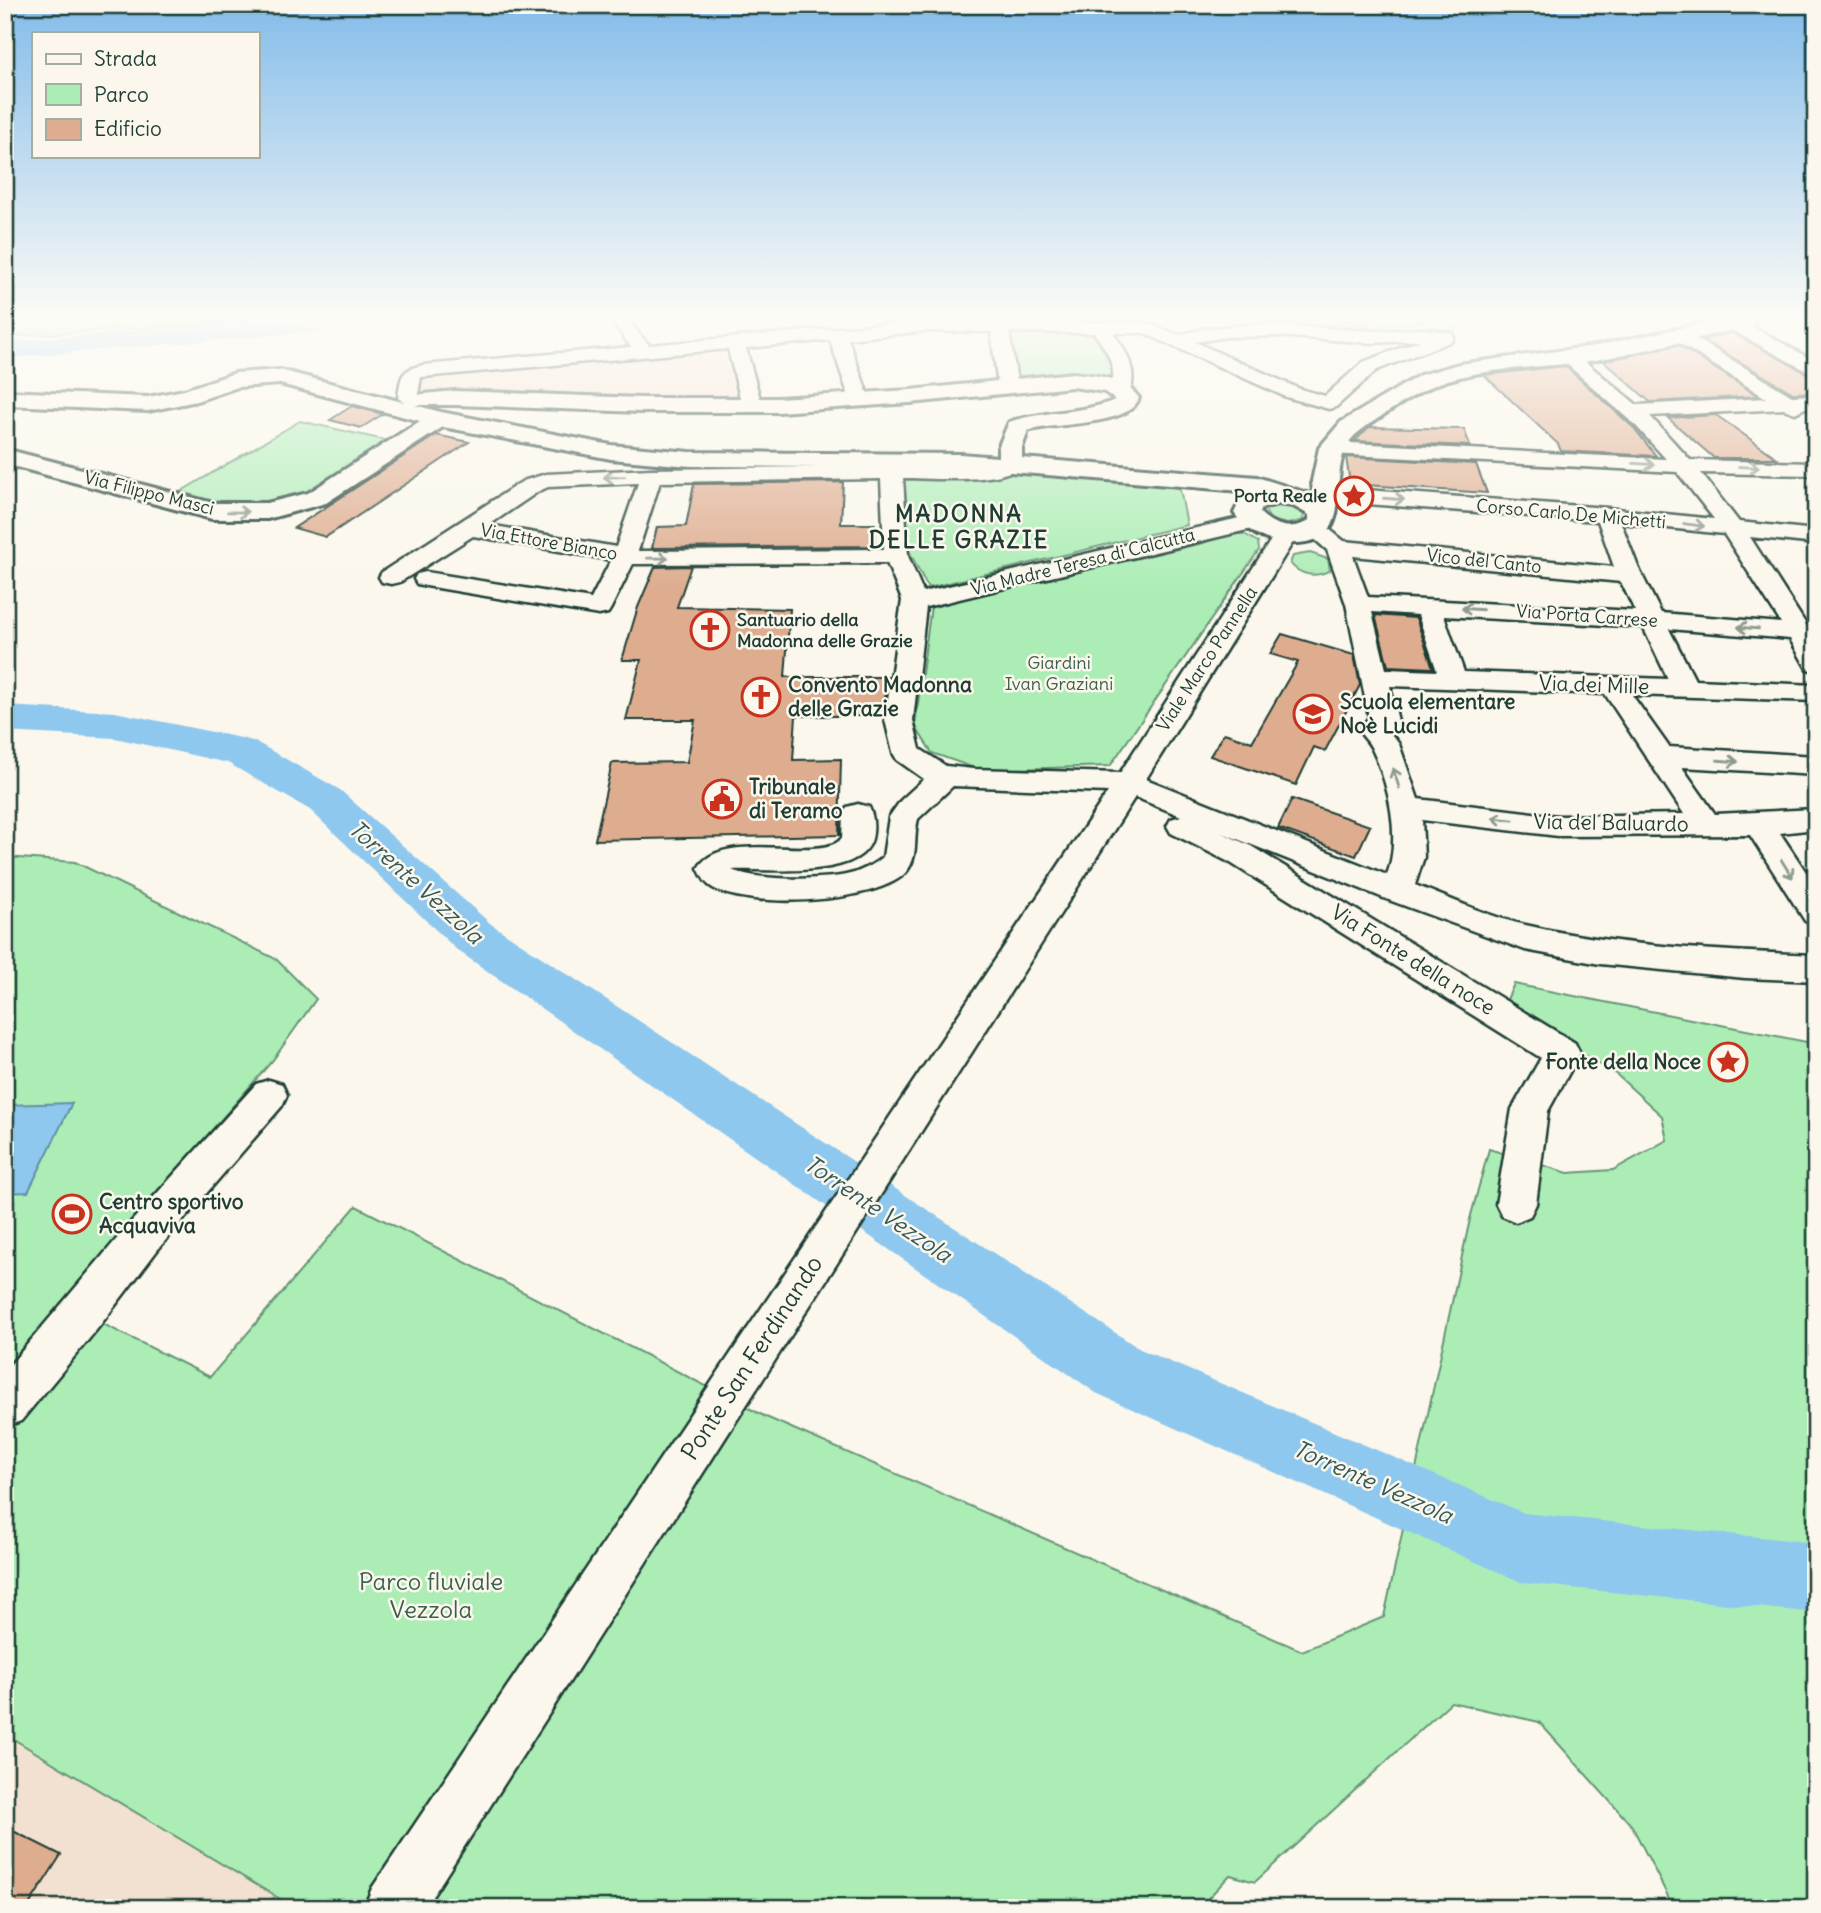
<svg xmlns="http://www.w3.org/2000/svg" width="1821" height="1913" font-family="Delius,sans-serif">
<rect width="100%" height="100%" fill="#fbf7ec"/>
<filter id="ink" filterUnits="userSpaceOnUse"><feTurbulence type="fractalNoise" baseFrequency=".0143" numOctaves="2"/><feDisplacementMap in="SourceGraphic" scale="14" xChannelSelector="R" yChannelSelector="G"/><feConvolveMatrix kernelMatrix="1 2 1 2 8 2 1 2 1" color-interpolation-filters="sRGB"/></filter>
<g filter="url(#ink)">
<g fill="#f2e1d0">
<polygon points="723,347 740,400 647,400 416,393 417,375"/>
<polygon points="5,1734 161,1826 295,1908 5,1908"/>
</g>
<g fill="#acedb6" stroke="#669575" stroke-width="2">
<polygon points="5,321 252,321 5,337"/>
<polygon points="1255,321 1467,321 1445,337 1443,331 1435,327 1385,331 1366,327"/>
<polygon points="998,325 1100,329 1124,380 1008,387"/>
<polygon points="300,421 402,444 317,498 267,511 168,499"/>
<polygon points="999,469 1178,479 1187,525 928,588 908,549 895,549 892,472"/>
<polygon points="1278,504 1296,508 1304,514 1303,520 1288,524 1270,520 1265,510"/>
<polygon points="1227,534 1244,534 1258,542 1259,550 1110,766 980,770 932,753 915,726 931,606 1203,543"/>
<path d="M1310,553L1328,559L1330,570C1317,578 1300,576 1290,563L1293,556Z"/>
<polygon points="5,857 75,862 276,959 316,999 273,1060 5,1368"/>
<polygon points="1514,984 1807,1042 1816,1067 1816,1908 1674,1908 1632,1826 1539,1722 1451,1702 1255,1882 1230,1875 1199,1908 295,1908 5,1734 5,1416 83,1314 210,1377 356,1206 766,1417 1302,1651 1384,1617 1470,1219 1489,1149 1568,1173 1613,1170 1667,1140 1662,1116 1617,1075 1504,1006"/>
</g>
<polygon fill="#8ec8ee" stroke="#6290a4" stroke-width="2" points="72,1103 28,1192 5,1193 5,1105"/>
<g fill="none" stroke-linecap="round" stroke-linejoin="round">
<g fill="#8ec8ee" fill-rule="evenodd">
<polygon points="247,321 359,321 355,327 346,329 5,358 5,342"/>
<polygon points="5,706 115,712 241,738 256,742 340,790 491,924 1140,1349 1524,1513 1816,1543 1816,1613 1523,1583 1096,1393 457,950 310,810 228,763 115,738 5,732"/>
</g>
</g>
<g fill="#dead90" stroke="#1f3d34" stroke-width="2">
<polygon points="1732,333 1816,378 1816,392 1793,393 1703,340"/>
<polygon points="1678,345 1758,396 1650,402 1604,361"/>
<polygon points="1565,366 1634,428 1656,456 1561,451 1558,444 1484,375"/>
<polygon points="352,406 383,414 361,428 330,420"/>
<polygon points="1716,415 1777,458 1714,458 1668,418"/>
<polygon points="1369,427 1464,429 1470,446 1355,441"/>
<polygon points="436,435 469,442 326,537 294,528"/>
<polygon points="1346,457 1476,464 1487,493 1350,484"/>
<polygon points="843,482 841,524 875,524 875,546 652,548 657,527 686,526 694,484"/>
<polygon points="691,566 677,607 790,609 785,677 888,677 883,716 796,716 793,760 841,759 839,835 595,840 612,763 687,762 695,720 626,720 641,660 622,660 638,607 655,567"/>
<polygon points="1375,615 1416,618 1433,668 1388,666"/>
<polygon points="1282,634 1354,655 1360,685 1325,751 1314,747 1296,785 1210,756 1224,733 1252,742 1298,662 1270,654"/>
<polygon points="1292,799 1370,826 1356,856 1278,828"/>
<polygon points="5,1827 61,1855 27,1908 5,1908"/>
</g>
<g fill="none" stroke-linecap="round" stroke-linejoin="round">
<defs>
<g id="minor">
<path d="M612,321H628L649,345L918,321L1147,323L1179,335L1203,329L1252,324L1374,331L1425,329L1452,333L1454,337L1452,341L1377,370L1336,407L1329,409L1286,397L1144,333H1113C1126,350 1140,374 1128,395H1114C1110,388 1114,382 1113,373C1112,358 1103,345 1094,333L1009,332L1018,387L1008,393L998,387L991,332L927,331L848,339L870,400L867,404H853L850,400L830,340L746,348L762,406L759,410H745L742,406L728,349L423,377H421L418,395L424,401L421,405H407L398,398C401,376 400,370 423,365L631,347ZM1276,336L1374,343L1421,340L1363,362L1325,396L1300,389L1195,342L1227,337Z"/>
<polygon points="1727,321 1743,321 1816,362 1816,376 1728,328 1725,324"/>
<path d="M1680,329L1792,396L1816,395V407L1805,408L1795,413L1784,409L1650,416L1690,460L1816,463V475L1701,473L1739,522L1816,530V544L1750,537L1807,626H1816V671L1807,669L1790,639L1669,629L1695,680L1816,685V701L1632,695L1669,747L1816,756V775L1682,767L1715,814L1816,809V829L1780,833L1816,887V925L1805,921L1750,835L1558,836L1422,820L1424,857L1415,885C1452,899 1491,918 1530,926C1623,947 1721,951 1816,955V981L1745,978L1600,964L1525,950L1386,899L1220,832L1251,846L1575,1043L1580,1053L1548,1111L1536,1204L1530,1216L1516,1222L1502,1216L1496,1204L1512,1109L1541,1058L1229,862L1171,833L1167,826L1171,819L1181,816L1135,797L425,1908H364L372,1888L1108,792L953,786L918,819C913,837 919,855 907,871C881,904 742,910 710,886C704,882 701,874 698,868C722,827 822,864 842,838L843,814L847,807L858,804L869,807C873,815 874,823 873,833C869,882 767,868 732,870C757,881 828,881 854,873C865,869 875,864 883,857L889,817L901,800L924,779L897,760L893,753L885,720L902,600L887,563L633,564L611,608L608,613L599,615L426,586L417,584L414,579L417,574L426,572L591,599L611,560L473,536L400,582L391,584L382,582L379,577L382,572L523,481L546,474L651,469L988,465L1010,458L1018,459L1021,464C1006,485 928,478 903,478L908,556L923,592L1252,515L1260,517L1263,522L1260,527L926,607L913,720L920,749L946,766L973,769L1120,773L1278,529H1294L1298,534L1146,779L1387,875C1401,838 1389,784 1372,749C1369,742 1363,737 1359,731L1369,717L1346,604L1327,550L1304,530L1308,525H1324L1344,541L1614,567L1598,521L1326,501L1318,499L1315,494L1318,489L1326,487L1607,508L1714,519L1677,472L1331,454L1324,452L1320,448L1324,444L1331,442L1666,459L1636,426L1560,358L1569,352L1576,354L1637,405L1766,398L1673,339L1671,335ZM881,479L884,549L638,551L660,482ZM638,483L616,547L489,525L539,491L548,487ZM1621,523L1724,534L1781,623L1661,613L1638,567ZM1353,556L1621,582L1635,611L1368,597ZM1372,612L1418,615L1437,671L1386,669ZM1444,616L1643,627L1668,679L1464,672ZM1390,686L1605,694L1684,814L1558,816L1418,799L1399,744L1388,730L1394,727L1398,721Z"/>
<polygon points="269,1080 282,1084 287,1095 282,1106 159,1248 98,1328 21,1421 5,1427 5,1371 131,1222 256,1084"/>
</g>
<path id="major" d="M1714,321H1756L1753,325L1746,327C1696,338 1646,351 1595,360C1548,368 1480,367 1437,384C1416,393 1379,417 1360,431C1314,464 1371,547 1287,543C1263,541 1247,532 1234,513L1242,497L1253,492L961,468L690,466L611,459L443,427L326,503L267,519H212L5,464V449L213,503H267L308,493L420,421L280,384L238,387L197,401L148,411L5,405V391L148,397L184,390L235,373L280,370L441,412L611,445L690,452L961,454L998,457V448L1009,422C1043,410 1082,414 1115,400L1105,392L1073,387L910,403L778,412H641L455,405H414L410,400L414,395L455,391L641,398H778L910,390L1073,373C1096,375 1124,377 1139,398C1129,427 1054,422 1028,431L1022,448V458L1257,477L1313,495L1312,481L1319,448L1341,422L1420,375L1459,364L1595,346ZM1277,504L1293,506L1309,515V520C1293,532 1273,526 1260,513L1262,508Z"/>
</defs>
<use href="#minor" stroke="#1f3d34" stroke-width="5"/>
<use href="#major" stroke="#1f3d34" stroke-width="6"/>
<use href="#minor" fill="#fbf7ec" fill-rule="evenodd"/>
<use href="#major" fill="#fbf7ec" fill-rule="evenodd"/>
</g>
<defs><path id="oneway-shaft" d="M-6 0H5M1.5-3L5.5 0L1.5 3" fill="none" stroke-width="1.6" stroke-linecap="round" stroke-linejoin="round" transform="scale(1.75)"/></defs>
<g stroke="#8d9a90">
<use href="#oneway-shaft" transform="translate(1644 464) rotate(3)"/>
<use href="#oneway-shaft" transform="translate(1749 467) rotate(2)"/>
<use href="#oneway-shaft" transform="translate(614 477) rotate(178)"/>
<use href="#oneway-shaft" transform="translate(1394 499) rotate(4)"/>
<use href="#oneway-shaft" transform="translate(238 512) rotate(1)"/>
<use href="#oneway-shaft" transform="translate(1694 525) rotate(7)"/>
<use href="#oneway-shaft" transform="translate(658 558) rotate(-1)"/>
<use href="#oneway-shaft" transform="translate(1472 609) rotate(-176)"/>
<use href="#oneway-shaft" transform="translate(1748 628) rotate(-175)"/>
<use href="#oneway-shaft" transform="translate(1728 761) rotate(4)"/>
<use href="#oneway-shaft" transform="translate(1396 778) rotate(-108)"/>
<use href="#oneway-shaft" transform="translate(1503 819) rotate(-174)"/>
<use href="#oneway-shaft" transform="translate(1787 869) rotate(58)"/>
</g>
</g>
<linearGradient id="sky" x2="0" y2="1"><stop stop-color="#84bcea"/><stop offset="0.54" stop-color="#fdfbf6"/><stop offset="1" stop-color="#fdfbf6" stop-opacity="0"/></linearGradient>
<rect width="1821" height="589" fill="url(#sky)"/>
<defs>
<symbol id="sight-ring" viewBox="-11 -11 22 22"><circle r="9.5" fill="#fbf7ec" stroke="#c8321e" stroke-width="1.5"/><path d="M0-6L1.8-2.2L6-1.7L2.9 1.2L3.7 5.4L0 3.3L-3.7 5.4L-2.9 1.2L-6-1.7L-1.8-2.2Z" fill="#c8321e"/></symbol>
<symbol id="church-ring" viewBox="-11 -11 22 22"><circle r="9.5" fill="#fbf7ec" stroke="#c8321e" stroke-width="1.5"/><path d="M-1.2-6h2.4v3.5h3.3v2.4h-3.3V6h-2.4V-.1h-3.3v-2.4h3.3Z" fill="#c8321e"/></symbol>
<symbol id="school-ring" viewBox="-11 -11 22 22"><circle r="9.5" fill="#fbf7ec" stroke="#c8321e" stroke-width="1.5"/><path d="M0-5L7-2L0 1L-7-2ZM-4 1L0 2.5L4 1V4Q0 6-4 4Z" fill="#c8321e"/></symbol>
<symbol id="civic-ring" viewBox="-11 -11 22 22"><circle r="9.5" fill="#fbf7ec" stroke="#c8321e" stroke-width="1.5"/><path d="M-.6-6.5H3V-4.5H.6V-3L4-1V1h2V6H-6V1h2V-1L-.6-3ZM-1.2 2.5V6h2.4V2.5Z" fill="#c8321e"/></symbol>
<symbol id="stadium-ring" viewBox="-11 -11 22 22"><circle r="9.5" fill="#fbf7ec" stroke="#c8321e" stroke-width="1.5"/><path d="M0-5a6.5 5 0 1 0 0 10a6.5 5 0 1 0 0-10ZM-3.5-1.8h7v3.6h-7Z" fill="#c8321e"/></symbol>
</defs>
<g fill-rule="evenodd">
<use href="#sight-ring" x="1332" y="474" width="44" height="44"/>
<use href="#church-ring" x="688" y="608" width="44" height="44"/>
<use href="#church-ring" x="739" y="675" width="44" height="44"/>
<use href="#school-ring" x="1291" y="692" width="44" height="44"/>
<use href="#civic-ring" x="700" y="777" width="44" height="44"/>
<use href="#sight-ring" x="1706" y="1040" width="44" height="44"/>
<use href="#stadium-ring" x="50" y="1192" width="44" height="44"/>
</g>
<g text-anchor="middle" stroke-width="5" stroke-linejoin="round" paint-order="stroke">
<g font-size="18" fill="#1f3d34" stroke="#fbf7ec">
<text transform="translate(149 493) rotate(14)" y="6">Via Filippo Masci</text>
<text transform="translate(1571 514) rotate(5)" y="6">Corso Carlo De Michetti</text>
<text transform="translate(549 542) rotate(10)" y="6">Via Ettore Bianco</text>
<text transform="translate(1484 561) rotate(6)" y="6">Vico del Canto</text>
<text transform="translate(1083 562) rotate(-14)" y="6">Via Madre Teresa di Calcutta</text>
<text transform="translate(1587 616) rotate(4)" y="6">Via Porta Carrese</text>
<text transform="translate(1207 659) rotate(-57)" y="6">Viale Marco Pannella</text>
</g>
<g font-size="18" font-weight="bold" fill="#1f3d34" stroke="#fbf7ec" text-anchor="end">
<text x="1327" y="502">Porta Reale</text>
<text x="737" y="626" text-anchor="start">Santuario della<tspan x="737" dy="21">Madonna delle Grazie</tspan></text>
</g>
<g font-size="18" fill="#3b604e" stroke="#fbf7ec">
<text x="1059" y="669">Giardini<tspan x="1059" dy="21">Ivan Graziani</tspan></text>
</g>
<g font-size="21" font-weight="bold" fill="#1f3d34" stroke="#fbf7ec" text-anchor="start">
<text x="788" y="692">Convento Madonna<tspan x="788" dy="24">delle Grazie</tspan></text>
<text x="1340" y="709">Scuola elementare<tspan x="1340" dy="24">Noè Lucidi</tspan></text>
<text x="749" y="794">Tribunale<tspan x="749" dy="24">di Teramo</tspan></text>
<text x="1701" y="1069" text-anchor="end">Fonte della Noce</text>
<text x="99" y="1209">Centro sportivo<tspan x="99" dy="24">Acquaviva</tspan></text>
</g>
<g font-size="21" fill="#1f3d34" stroke="#fbf7ec">
<text transform="translate(1594 685) rotate(2)" y="7">Via dei Mille</text>
<text transform="translate(1611 823) rotate(1)" y="7">Via del Baluardo</text>
<text transform="translate(1413 960) rotate(32)" y="7">Via Fonte della noce</text>
</g>
<g font-size="23" font-weight="bold" letter-spacing="2" fill="#1f3d34" stroke="#fbf7ec">
<text x="959" y="522">MADONNA<tspan x="959" dy="26">DELLE GRAZIE</tspan></text>
</g>
<g font-size="23" font-style="italic" fill="#355959" stroke="#fbf7ec">
<text transform="translate(416 882) rotate(42)" y="8">Torrente Vezzola</text>
<text transform="translate(878 1209) rotate(34)" y="8">Torrente Vezzola</text>
<text transform="translate(1373 1482) rotate(24)" y="8">Torrente Vezzola</text>
</g>
<g font-size="24" fill="#1f3d34" stroke="#fbf7ec">
<text transform="translate(752 1358) rotate(-57)" y="8">Ponte San Ferdinando</text>
</g>
<g font-size="24" fill="#3b604e" stroke="#fbf7ec">
<text x="431" y="1590">Parco fluviale<tspan x="431" dy="28">Vezzola</tspan></text>
</g>
</g>
<rect width="1821" height="1913" fill="none" stroke="#fbf7ec" stroke-width="28"/>
<rect x="14" y="14" width="1793" height="1885" fill="none" stroke="#1f3d34" stroke-width="2.5" filter="url(#ink)"/>
<rect x="32" y="32" width="228" height="126" fill="#fbf7ec" stroke="#a3ada2" stroke-width="2"/>
<rect x="46" y="54" width="35" height="10" fill="#fbf7ec" stroke="#a3ada2" stroke-width="2"/>
<text x="94" y="66" font-size="21" fill="#1f3d34">Strada</text>
<rect x="46" y="84" width="35" height="21" fill="#acedb6" stroke="#a3ada2" stroke-width="2"/>
<text x="94" y="102" font-size="21" fill="#1f3d34">Parco</text>
<rect x="46" y="119" width="35" height="21" fill="#dead90" stroke="#a3ada2" stroke-width="2"/>
<text x="94" y="136" font-size="21" fill="#1f3d34">Edificio</text>
</svg>
